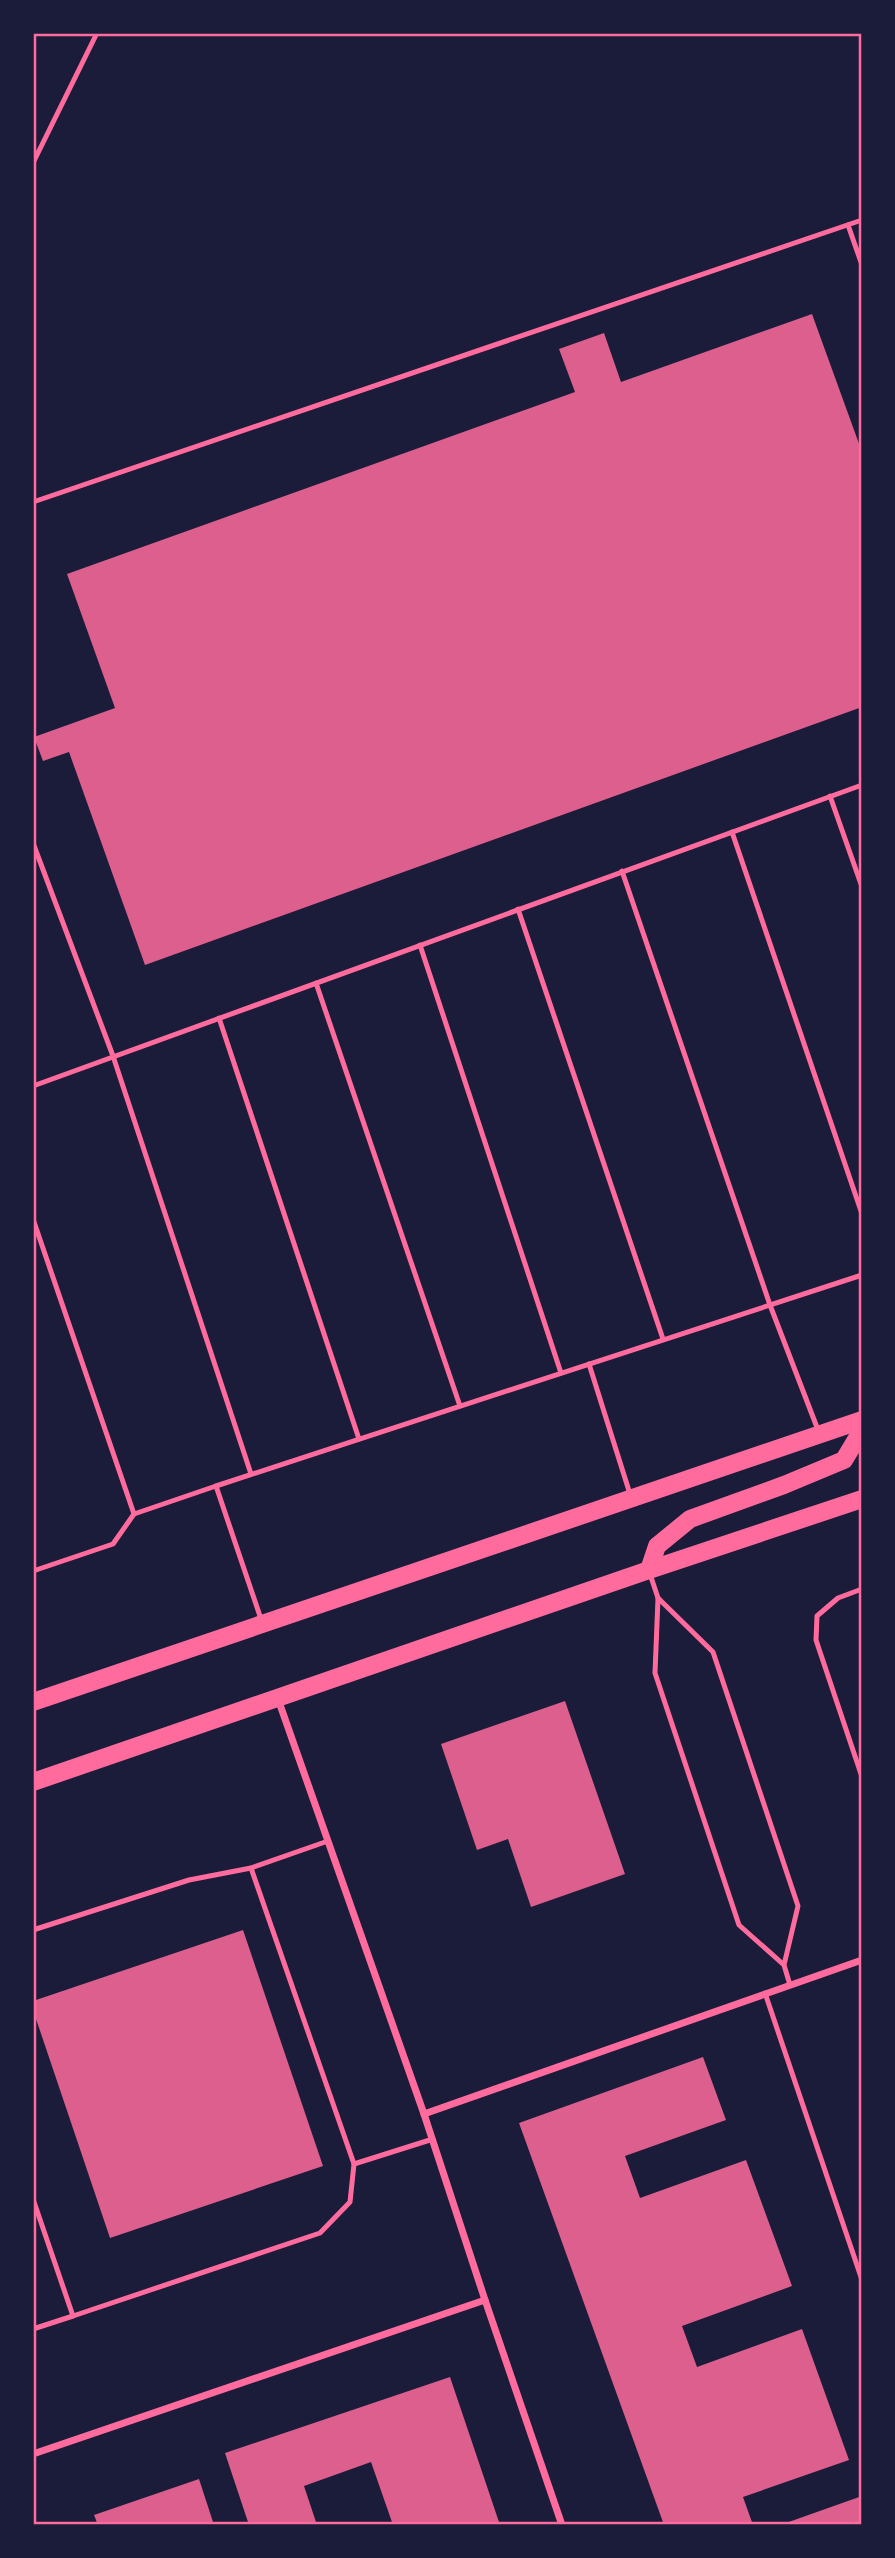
<svg xmlns="http://www.w3.org/2000/svg" width="895" height="2558" font-family="'Nunito Sans',sans-serif">
<rect width="100%" height="100%" fill="#1b1b3a"/>
<g fill="#dd5f8e">
<polygon points="812,314 862,452 862,707 145,965 69,752 43,761 34,737 115,708 67,574 575,392 559,349 604,333 621,382"/>
<polygon points="565,1701 625,1874 531,1907 508,1839 477,1850 441,1744"/>
<polygon points="243,1930 323,2166 110,2238 33,2010 33,2001"/>
<polygon points="703,2057 726,2120 625,2156 640,2198 746,2160 792,2286 682,2326 697,2367 802,2329 849,2460 743,2497 753,2525 664,2525 519,2123"/>
<polygon points="450,2377 500,2525 393,2525 371,2462 304,2486 317,2525 249,2525 225,2453"/>
<polygon points="199,2479 214,2525 98,2525 94,2515"/>
<polygon points="862,2496 862,2525 783,2525 783,2524"/>
</g>
<g fill="none" stroke-linecap="round" stroke-linejoin="round">
<g stroke="#ff6b9d" stroke-width="5">
<polyline points="33,163 97,33"/>
<polyline points="848,225 862,265"/>
<polyline points="33,502 862,220"/>
<polyline points="830,796 862,887"/>
<polyline points="732,832 862,1214"/>
<polyline points="33,843 113,1056 251,1474"/>
<polyline points="622,871 770,1305 818,1430"/>
<polyline points="518,909 663,1339"/>
<polyline points="420,945 561,1373"/>
<polyline points="316,983 460,1406"/>
<polyline points="219,1018 359,1439"/>
<polyline points="33,1086 862,785"/>
<polyline points="33,1219 134,1514 216,1486 262,1622"/>
<polyline points="589,1364 630,1494"/>
<polyline points="216,1486 862,1275"/>
<polyline points="33,1571 113,1544 134,1514"/>
<polyline points="650,1574 658,1598"/>
<polyline points="862,1589 838,1598 817,1616 816,1640 862,1777"/>
<polyline points="251,1868 354,2164"/>
<polyline points="33,1930 189,1880 251,1868 328,1841"/>
<polyline points="784,1965 798,1906 713,1652 658,1598 655,1673 739,1925 784,1965 790,1985"/>
<polyline points="765,1993 862,2280"/>
<polyline points="33,2199 73,2316 320,2233 350,2202 354,2164 433,2139"/>
<polyline points="33,2329 73,2316"/>
</g>
<g stroke="#ff6b9d" stroke-width="7">
<polyline points="278,1699 424,2114 485,2300 562,2525"/>
<polyline points="424,2114 862,1960"/>
<polyline points="33,2454 485,2300"/>
</g>
<g stroke="#ff6b9d" stroke-width="18">
<polyline points="649,1570 657,1546 690,1519 784,1485 844,1460 862,1430"/>
<polyline points="33,1702 862,1420"/>
<polyline points="33,1782 649,1570 862,1499"/>
</g>
</g>
<rect width="895" height="2558" fill="none" stroke="#1b1b3a" stroke-width="70"/>
<rect x="35" y="35" width="825" height="2488" fill="none" stroke="#ff6b9d" stroke-width="2.5"/>
</svg>
